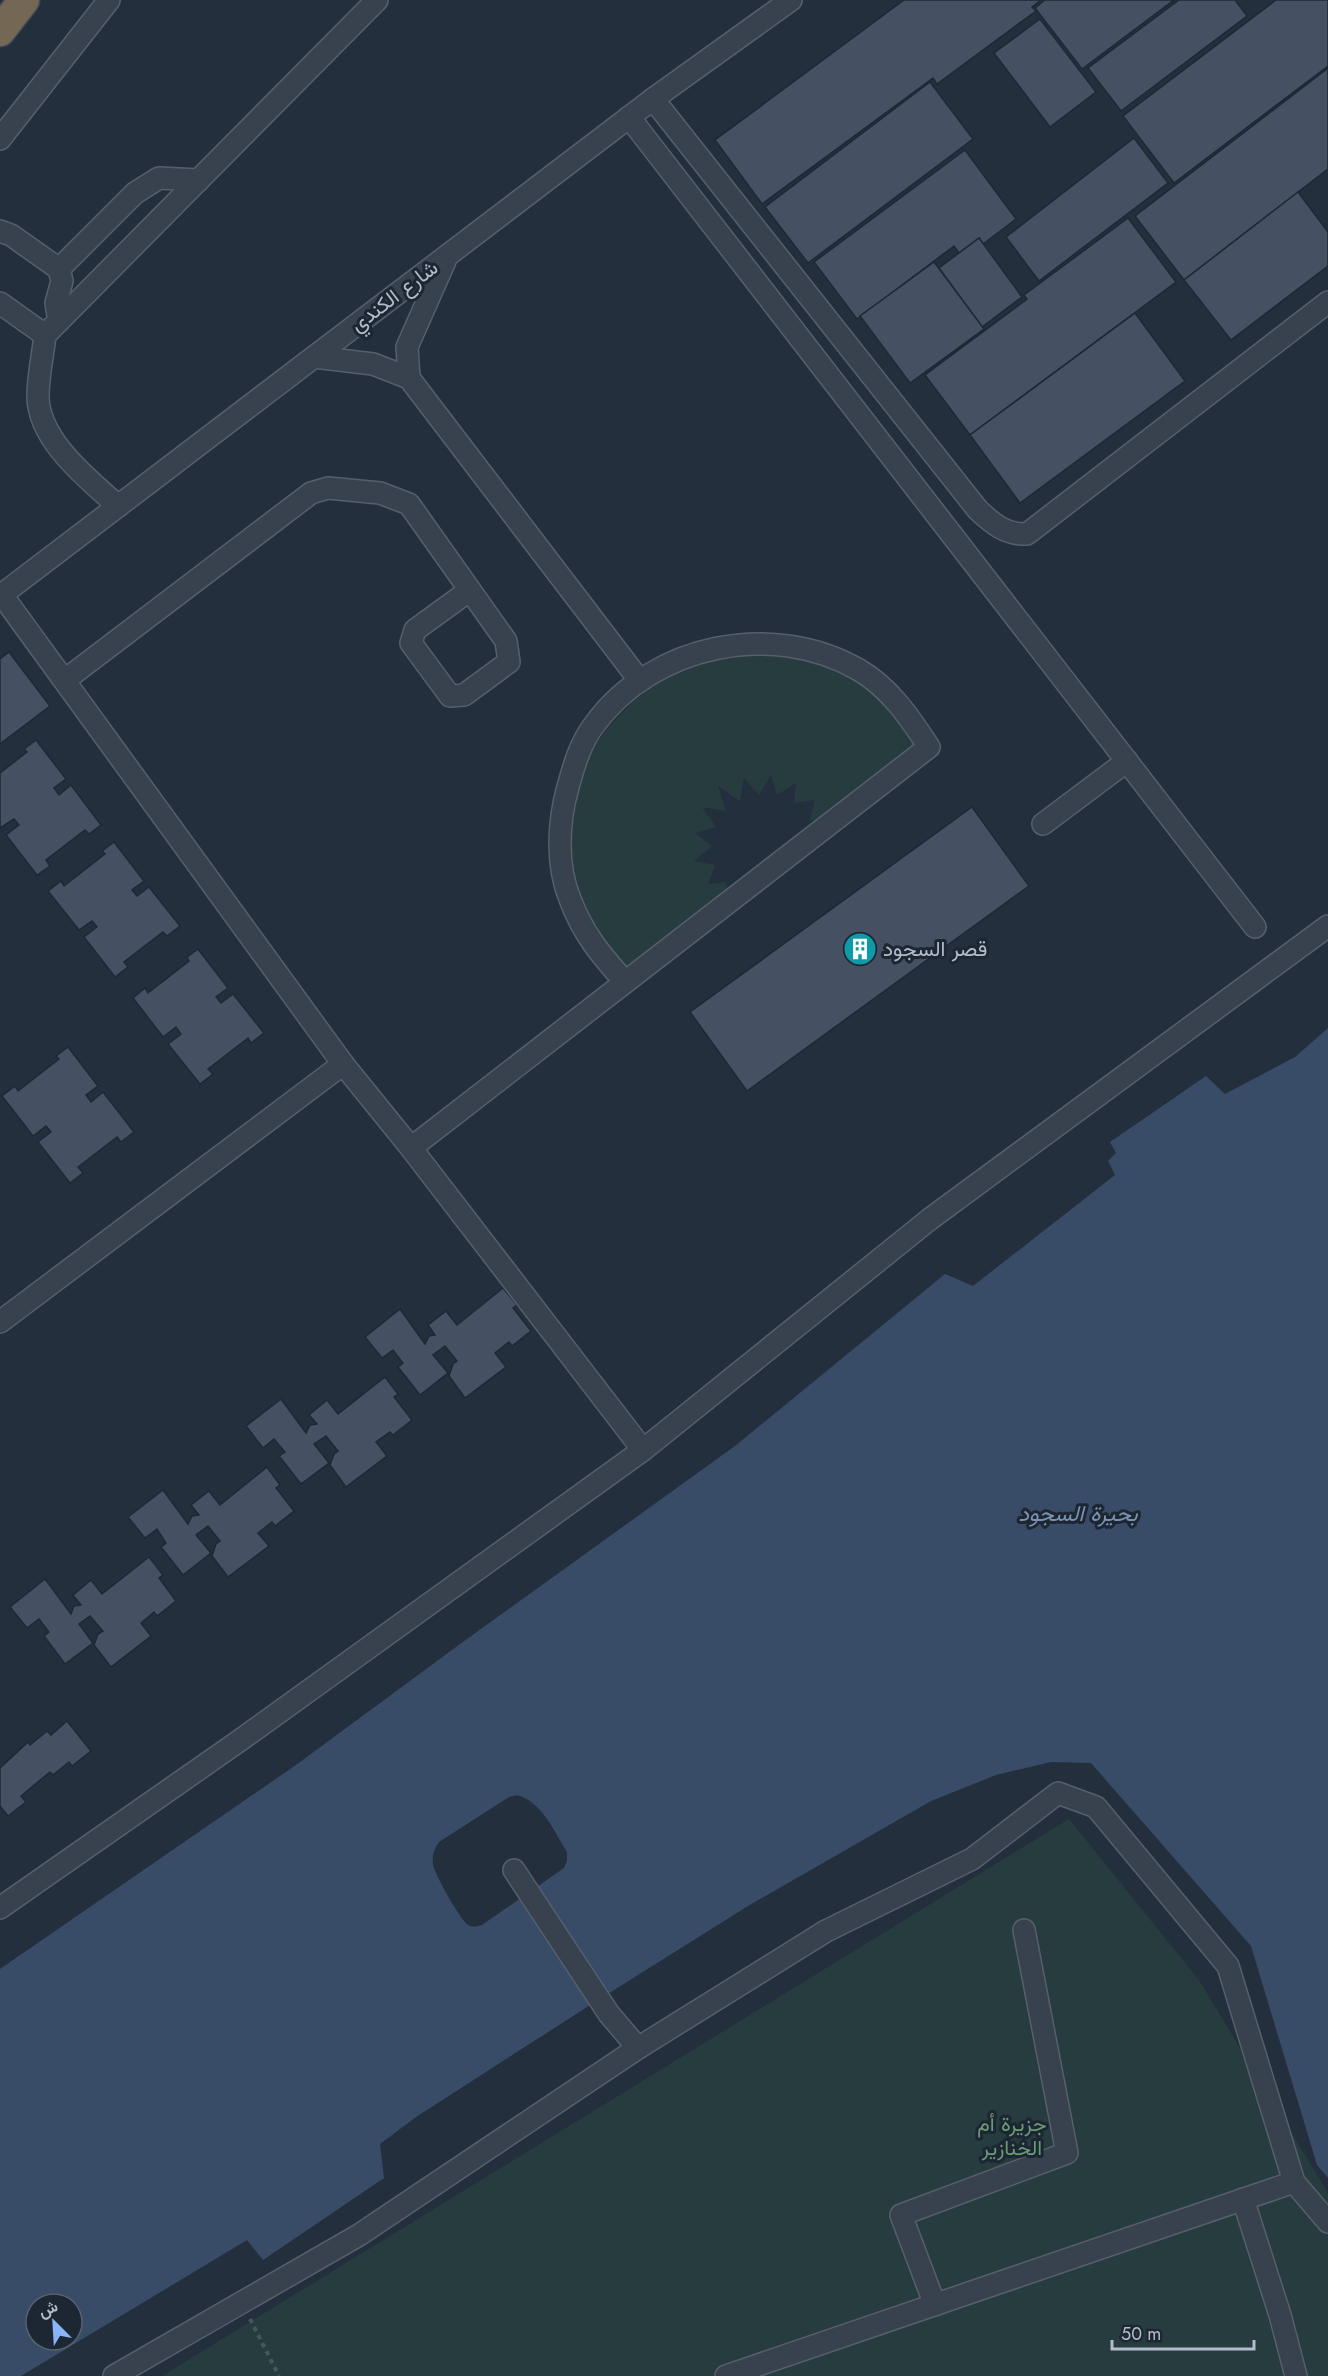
<svg xmlns="http://www.w3.org/2000/svg" width="1328" height="2376" font-family="Jost,Vazirmatn,sans-serif">
<rect width="100%" height="100%" fill="#242f3e"/>
<g fill="#263c3f">
<path d="M792,650L839,666L879,693L919,747L818,823L810,819L815,800L794,803L796,783L777,795L771,775L759,795L744,778L740,801L718,786L726,811L702,807L716,827L695,833L712,846L694,861L715,865L708,884L725,882L728,891L626,968C619,962 611,956 606,949C593,931 566,875 564,853C564,844 566,834 567,825C576,751 626,694 693,664C724,650 759,650 792,650Z"/>
<polygon points="1069,1819 1199,1980 1328,2193 1328,2376 162,2376"/>
</g>
<path fill="#394c67" fill-rule="evenodd" d="M1328,1028V2178L1317,2165L1251,1946L1091,1763L1051,1762L996,1775L931,1801L748,1906L587,2007L416,2117L380,2144L384,2178L263,2260L247,2240L21,2376H0V1969L296,1765L456,1647L735,1446L945,1274L973,1286L1115,1175L1108,1161L1116,1153L1110,1142L1206,1076L1225,1094L1295,1057ZM517,1795C542,1802 554,1831 567,1852V1861L564,1868L482,1925C477,1926 473,1928 468,1925C460,1919 434,1874 433,1864C432,1855 434,1849 439,1842L509,1797ZM36,2304H72V2340H36Z"/>
<g fill="#455162" stroke="#1f2835" stroke-width="1.5">
<polygon points="904,0 1041,0 1032,7 1036,11 937,84 933,78 762,204 715,140"/>
<polygon points="1045,0 1174,0 1082,69 1035,8"/>
<polygon points="1179,0 1235,0 1247,16 1121,111 1088,68"/>
<polygon points="1276,0 1328,0 1328,66 1174,183 1123,116"/>
<polygon points="1040,19 1096,92 1050,127 994,53"/>
<polygon points="1328,68 1328,169 1184,280 1135,216"/>
<polygon points="930,82 973,139 808,263 765,207"/>
<polygon points="1134,138 1168,183 1039,281 1006,237"/>
<polygon points="965,150 1016,219 983,244 979,238 959,253 954,246 857,319 814,262"/>
<polygon points="1298,192 1328,232 1328,266 1231,340 1184,280"/>
<polygon points="1128,218 1176,282 970,435 925,375 1027,299 1024,295"/>
<polygon points="979,238 1022,297 982,327 939,268"/>
<polygon points="934,262 984,329 910,383 860,316"/>
<polygon points="1135,313 1185,381 1020,503 970,435"/>
<polygon points="9,652 50,706 0,744 0,659"/>
<polygon points="36,740 66,779 54,788 59,795 71,785 101,825 89,834 85,830 46,860 50,866 37,875 6,835 19,825 14,819 0,828 0,773 27,752 24,749"/>
<polygon points="972,807 1029,886 747,1091 690,1012"/>
<polygon points="114,842 144,881 132,890 137,896 149,887 180,926 167,936 163,932 124,962 128,967 115,977 84,937 97,927 92,921 79,930 48,891 61,881 64,886 105,854 102,851"/>
<polygon points="198,949 228,988 216,997 221,1003 233,994 264,1033 251,1043 248,1038 208,1069 213,1074 200,1084 168,1044 181,1034 176,1027 163,1037 133,998 145,988 148,993 189,961 187,957"/>
<polygon points="68,1047 98,1086 86,1095 91,1102 103,1092 134,1132 121,1142 117,1137 78,1167 83,1173 70,1183 38,1142 51,1132 46,1126 33,1136 2,1096 15,1086 18,1091 59,1059 56,1056"/>
<polygon points="503,1288 517,1305 513,1308 531,1331 512,1346 509,1342 495,1353 506,1367 465,1398 449,1376 453,1364 457,1361 445,1346 433,1355 448,1373 420,1395 398,1367 403,1363 393,1350 382,1358 365,1337 400,1309 425,1344 429,1336 435,1335 428,1325 446,1311 457,1325"/>
<polygon points="385,1377 398,1394 394,1397 412,1420 393,1435 390,1432 376,1442 387,1456 346,1487 330,1465 334,1454 338,1451 326,1436 314,1444 329,1463 301,1484 279,1456 285,1452 274,1439 263,1448 246,1426 281,1399 306,1433 310,1425 317,1424 309,1415 327,1400 338,1414"/>
<polygon points="267,1467 280,1485 276,1488 294,1511 275,1526 272,1522 258,1533 269,1546 228,1577 212,1556 216,1544 220,1541 208,1526 196,1535 211,1553 183,1575 161,1547 166,1543 157,1529 145,1538 128,1517 163,1490 188,1524 192,1516 199,1515 191,1505 209,1491 220,1505"/>
<polygon points="149,1557 163,1575 159,1578 176,1601 157,1616 154,1612 141,1623 151,1636 111,1667 94,1645 98,1634 103,1631 90,1616 79,1624 93,1643 65,1664 44,1636 49,1632 39,1619 27,1628 10,1607 45,1579 71,1614 74,1606 81,1605 73,1595 91,1580 102,1594"/>
<polygon points="67,1721 91,1751 72,1766 69,1762 53,1775 50,1772 21,1796 26,1802 8,1816 0,1806 0,1768 28,1742 30,1745 47,1731 51,1735"/>
</g>
<g fill="none" stroke-linecap="round" stroke-linejoin="round">
<defs>
<g id="minor">
<path d="M653,99L978,510C993,524 1006,535 1027,534L1328,302"/>
<polyline points="629,117 1255,927"/>
<polyline points="0,139 109,0"/>
<polyline points="0,231 11,235 59,269 62,281 56,303 59,321"/>
<polyline points="59,269 135,193 159,178 199,180"/>
<polyline points="0,303 45,335 377,0"/>
<path d="M45,335C43,355 38,376 38,396C38,440 88,479 118,506"/>
<polyline points="314,357 373,364 409,378 640,681"/>
<polyline points="409,378 407,347 445,261"/>
<polyline points="2,595 343,1064 411,1148 643,1450"/>
<polyline points="0,596 653,99 791,0"/>
<polyline points="65,680 311,493 328,488 380,493 409,504 506,641 509,662 464,695 450,696 411,643 415,630 470,590"/>
<polyline points="1043,824 1127,761"/>
<path d="M411,1148L929,747C910,718 890,688 859,670C773,620 653,644 594,725C580,744 574,765 568,787C558,822 556,865 570,899C583,934 601,955 625,982"/>
<polyline points="0,1322 343,1064"/>
<polyline points="514,1870 609,2014 638,2048"/>
<polyline points="0,1908 239,1741 643,1450 930,1219 1328,926"/>
<polyline points="1243,2199 1280,2315 1296,2376"/>
<polyline points="935,2305 901,2215 1067,2153 1024,1930"/>
<polyline points="114,2376 359,2235 638,2048 826,1931 972,1859 1058,1793 1096,1807 1228,1966 1294,2182 1328,2222"/>
<polyline points="726,2376 1294,2182"/>
</g>
<polyline id="highway" points="0,31 24,0"/>
</defs>
<use href="#minor" stroke="#565f6c" stroke-width="24"/>
<use href="#highway" stroke="#434c59" stroke-width="33"/>
<polyline stroke="#44595c" stroke-width="4" stroke-dasharray="4.5 4.5" stroke-linecap="butt" points="250,2319 279,2376"/>
<use href="#minor" stroke="#38414e" stroke-width="21"/>
<use href="#highway" stroke="#746855" stroke-width="30"/>
</g>
<defs>
<symbol id="building-disc" viewBox="-11 -11 22 22"><circle r="9.5" fill="#0f9aa8" stroke="#1d2633"/><path d="M-4-6H4V6H1V3H-1V6H-4ZM-2.5-4.3h1.7v1.8h-1.7ZM.8-4.3h1.7v1.8H.8ZM-2.5-1h1.7V.8h-1.7ZM.8-1h1.7V.8H.8Z" fill="#fff"/></symbol>
</defs>
<g fill-rule="evenodd">
<use href="#building-disc" x="841" y="930" width="38" height="38"/>
</g>
<g text-anchor="middle" stroke-width="6" stroke-linejoin="round" paint-order="stroke">
<g font-size="21" fill="#b4bcc9" stroke="#1d2633">
<text transform="translate(394 296) rotate(-37)" y="7">شارع الكندي</text>
</g>
<g font-size="21" fill="#b4bcc9" stroke="#1d2633" text-anchor="start">
<text x="883" y="956">قصر السجود</text>
</g>
<g font-size="21" fill="#6b9a76" stroke="#1d2633">
<text x="1012" y="2131">جزيرة أم<tspan x="1012" dy="24">الخنازير</tspan></text>
</g>
<g font-size="22" font-style="italic" fill="#7c92b1" stroke="#1d2633">
<text x="1078" y="1521">بحيرة السجود</text>
</g>
</g>
<g transform="translate(54 2322) rotate(336)"><circle r="28" fill="#1d2633" stroke="#59626f" stroke-width="1.5"/>
<path d="M0-4.5L10 22L0 15L-10 22Z" fill="#8ab4f8"/>
<text y="-9" font-size="16" font-weight="bold" text-anchor="middle" fill="#b4bcc9">ش</text>
</g>
<path d="M1112 2340v9h142v-9" fill="none" stroke="#b4bcc9" stroke-width="3"/>
<text x="1121" y="2340" font-size="18" fill="#b4bcc9" stroke="#1d2633" stroke-width="4.5" paint-order="stroke">50 m</text>
</svg>
